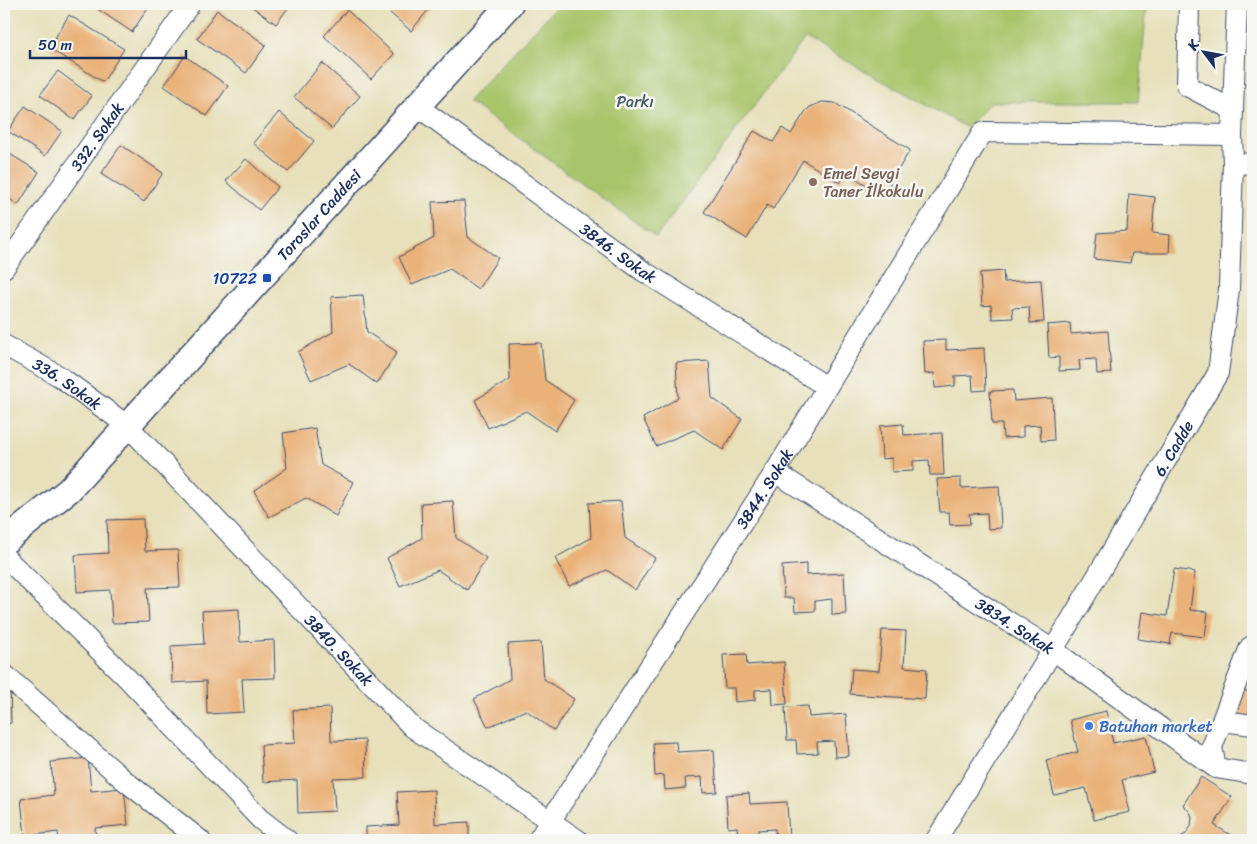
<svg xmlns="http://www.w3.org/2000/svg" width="1257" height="844" font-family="Sriracha,sans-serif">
<rect width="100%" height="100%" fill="#f6f6f2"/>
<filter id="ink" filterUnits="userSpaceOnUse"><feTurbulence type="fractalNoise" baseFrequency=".02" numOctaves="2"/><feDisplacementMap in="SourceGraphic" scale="10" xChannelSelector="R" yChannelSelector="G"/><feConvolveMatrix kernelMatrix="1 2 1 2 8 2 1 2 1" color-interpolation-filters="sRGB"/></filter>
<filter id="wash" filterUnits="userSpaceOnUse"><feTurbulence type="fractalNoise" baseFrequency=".0096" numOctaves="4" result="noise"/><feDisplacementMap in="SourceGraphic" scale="20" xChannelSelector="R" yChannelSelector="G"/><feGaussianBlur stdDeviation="1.12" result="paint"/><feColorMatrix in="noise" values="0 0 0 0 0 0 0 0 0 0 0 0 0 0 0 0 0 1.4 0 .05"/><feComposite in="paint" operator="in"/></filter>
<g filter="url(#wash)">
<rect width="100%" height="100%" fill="#e7e0ba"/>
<polygon fill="#a9c56b" stroke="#627a64" points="559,4 1147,4 1138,102 991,102 966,127 805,38 656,237 468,101"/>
<g id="blocks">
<g fill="#eab279">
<polygon points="90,4 147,4 150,5 132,32"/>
<polygon points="248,4 291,4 276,24"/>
<polygon points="384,4 433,4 411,31 382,6"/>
<polygon points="217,10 266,45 246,73 197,39"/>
<polygon points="347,10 394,54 371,79 324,36"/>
<polygon points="69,15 124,49 103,82 49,48"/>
<polygon points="185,56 228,86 207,116 164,86"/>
<polygon points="322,63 360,96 332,129 294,97"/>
<polygon points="58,71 92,96 74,120 40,95"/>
<polygon points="822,102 835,103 910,150 883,195 847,173 840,183 803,160 773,209 767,205 747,239 704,212 754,131 773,142 782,128 791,134 805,112 810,107"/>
<polygon points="25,106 62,131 45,156 8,131"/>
<polygon points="279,112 314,141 288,172 253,143"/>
<polygon points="121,145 163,173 144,202 101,174"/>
<polygon points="5,151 39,172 18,205 4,195 4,154"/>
<polygon points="246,159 278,187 259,210 226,181"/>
<polygon points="1129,194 1155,197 1152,233 1170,235 1169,253 1132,253 1130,263 1094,259 1097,233 1127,231"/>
<polygon points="464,201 468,237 498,258 478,289 450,269 412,285 399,257 434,238 432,202"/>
<polygon points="1003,271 1004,282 1041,280 1044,322 1030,323 1029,307 1012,308 1013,318 992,319 991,305 982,306 980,273"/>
<polygon points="363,295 367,332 397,352 377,384 349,364 311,380 298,352 333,332 331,297"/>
<polygon points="1070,323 1071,334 1108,331 1111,373 1097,374 1096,359 1079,360 1080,370 1059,371 1059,357 1049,358 1047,325"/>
<polygon points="946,340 946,350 984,348 986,390 973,391 972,375 955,376 955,386 935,388 934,373 925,374 923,341"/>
<polygon points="541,343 545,380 574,400 555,431 526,411 488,428 475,400 510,380 509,344"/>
<polygon points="709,361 712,398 742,419 723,450 694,430 656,446 643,418 678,398 676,363"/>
<polygon points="1013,390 1014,401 1052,398 1054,440 1041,441 1040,425 1023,426 1023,437 1003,438 1002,424 992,424 990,391"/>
<polygon points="903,424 904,435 942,433 944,475 930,475 929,460 913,461 913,471 892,472 892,458 882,459 880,426"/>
<polygon points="315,428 321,465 353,482 336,516 306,498 269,517 254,491 287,468 283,433"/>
<polygon points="961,478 961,488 999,486 1001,528 988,529 987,513 969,514 970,524 950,525 949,512 940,512 937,479"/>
<polygon points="453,501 456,538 486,558 467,590 438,570 400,586 387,558 422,538 421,503"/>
<polygon points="621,501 625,538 655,558 635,590 607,570 569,586 555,558 591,538 589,503"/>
<polygon points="143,519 145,551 178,550 180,587 147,588 149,622 112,623 110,590 77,592 75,555 108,553 107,520"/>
<polygon points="806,564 806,575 844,573 846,614 832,615 832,599 815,601 815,611 795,612 794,598 784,598 782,566"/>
<polygon points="1174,569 1195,572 1190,610 1208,612 1205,637 1172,633 1170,644 1138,639 1142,612 1167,616"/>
<polygon points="239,609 240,642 274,640 275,678 242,679 244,712 207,714 206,681 172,683 171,646 204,644 202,611"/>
<polygon points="882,630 906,631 904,667 927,669 925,699 850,694 852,669 879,671"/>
<polygon points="541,642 544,679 574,699 554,731 526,710 488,727 474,699 510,679 508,644"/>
<polygon points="746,654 747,665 784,662 787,704 773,705 772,689 755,690 755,700 735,702 734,688 725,688 723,655"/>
<polygon points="4,686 10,686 11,723 4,724"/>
<polygon points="1240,690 1253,692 1253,719 1236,717"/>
<polygon points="808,706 809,717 846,714 849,756 835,757 834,741 817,742 818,753 797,754 796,740 787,740 785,707"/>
<polygon points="330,708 331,741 365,740 366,777 333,778 335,811 298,813 297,780 263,782 261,745 295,743 293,710"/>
<polygon points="1106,711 1113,743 1146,736 1154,772 1122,780 1130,812 1094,820 1086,788 1054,795 1046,760 1078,752 1070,720"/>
<polygon points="676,742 677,752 714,750 717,792 703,793 702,777 685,778 686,788 665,790 664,775 655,776 653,743"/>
<polygon points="88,758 91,791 124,788 128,825 95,828 96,840 59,840 58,832 25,836 21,799 54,795 51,762"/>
<polygon points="1201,777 1232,797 1214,825 1239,840 1174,840 1186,834 1191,826 1192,817 1190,812 1183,805"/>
<polygon points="434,790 435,824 469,822 469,840 366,840 366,827 399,825 397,792"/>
<polygon points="749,793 750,804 787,802 789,840 776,840 775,829 758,830 759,840 738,840 737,827 728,828 726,795"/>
</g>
</g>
</g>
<g filter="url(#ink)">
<use href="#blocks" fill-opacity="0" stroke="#3a4a6c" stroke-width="1"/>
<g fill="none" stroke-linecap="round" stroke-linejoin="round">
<defs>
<g id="minor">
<polyline points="1189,4 1187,86 1233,110"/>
<path id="s1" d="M417,106L643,271L827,387"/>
<polyline points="1233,163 1253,164"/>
<path id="s2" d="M4,268L190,4"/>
<path id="s3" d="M4,345L59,376L128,426L412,727L578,840"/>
<path id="s4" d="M775,472L1053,650L1216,768L1253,774"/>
<polyline points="4,556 128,679 260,819 287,840"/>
<polyline points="4,674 124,780 200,840"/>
<polyline points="1223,721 1253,725"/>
<polyline points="1216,768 1212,747 1250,647"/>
<path id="s5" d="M538,840L775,472L983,132L1232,135"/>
<path id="s6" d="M936,840L1053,650L1218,373L1229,289L1233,163L1232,135L1237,4"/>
</g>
<g id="major">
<path id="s7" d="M4,542L69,490L510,4"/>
</g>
</defs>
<use href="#minor" stroke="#3a4a6c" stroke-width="22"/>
<use href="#major" stroke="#3a4a6c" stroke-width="28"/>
<use href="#minor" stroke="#fff" stroke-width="20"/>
<use href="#major" stroke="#fff" stroke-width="25"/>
</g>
</g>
<circle fill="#8d6e63" stroke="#f6f6f2" stroke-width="2" cx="813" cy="182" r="5"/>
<rect fill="#1a4fb4" stroke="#f6f6f2" stroke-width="2" x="262" y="273" width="10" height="10" rx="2.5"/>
<circle fill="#3f7fe0" stroke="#f6f6f2" stroke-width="2" cx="1089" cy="726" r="5"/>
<g text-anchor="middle" stroke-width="5" stroke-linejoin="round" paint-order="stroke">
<g font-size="16" fill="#465c62" stroke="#f6f6f2">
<text x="635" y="107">Parkı</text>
</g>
<g font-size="16" fill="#1b2f5e" stroke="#f6f6f2">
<text dy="6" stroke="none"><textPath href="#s2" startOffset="161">332. Sokak</textPath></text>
<text dy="6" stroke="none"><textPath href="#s7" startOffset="455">Toroslar Caddesi</textPath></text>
<text dy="6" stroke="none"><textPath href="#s1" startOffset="249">3846. Sokak</textPath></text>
<text dy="6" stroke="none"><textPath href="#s3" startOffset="74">336. Sokak</textPath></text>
<text dy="6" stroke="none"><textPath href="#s6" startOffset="458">6. Cadde</textPath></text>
<text dy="6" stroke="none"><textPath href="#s5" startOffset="418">3844. Sokak</textPath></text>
<text dy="6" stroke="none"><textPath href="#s4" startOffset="285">3834. Sokak</textPath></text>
<text dy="6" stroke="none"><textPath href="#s3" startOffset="456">3840. Sokak</textPath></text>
</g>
<g font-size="16" fill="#785e54" stroke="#f6f6f2" text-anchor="start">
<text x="823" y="179">Emel Sevgi<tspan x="823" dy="18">Taner İlkokulu</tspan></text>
</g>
<g font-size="16" fill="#164399" stroke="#f6f6f2" text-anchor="end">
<text x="257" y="284">10722</text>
</g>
<g font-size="16" fill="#366cbe" stroke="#f6f6f2" text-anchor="start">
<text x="1099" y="732">Batuhan market</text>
</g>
</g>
<rect width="1257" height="844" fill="none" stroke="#f6f6f2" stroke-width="20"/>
<g transform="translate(1204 52) rotate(302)" stroke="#f6f6f2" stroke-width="4" paint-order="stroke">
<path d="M0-4L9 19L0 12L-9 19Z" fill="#1b2f5e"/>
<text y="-8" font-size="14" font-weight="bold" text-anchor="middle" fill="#1b2f5e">K</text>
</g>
<path d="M30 50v8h156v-8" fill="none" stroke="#1b2f5e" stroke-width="2.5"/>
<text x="38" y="50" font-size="15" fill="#1b2f5e" stroke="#f6f6f2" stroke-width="4" paint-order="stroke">50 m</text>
</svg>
